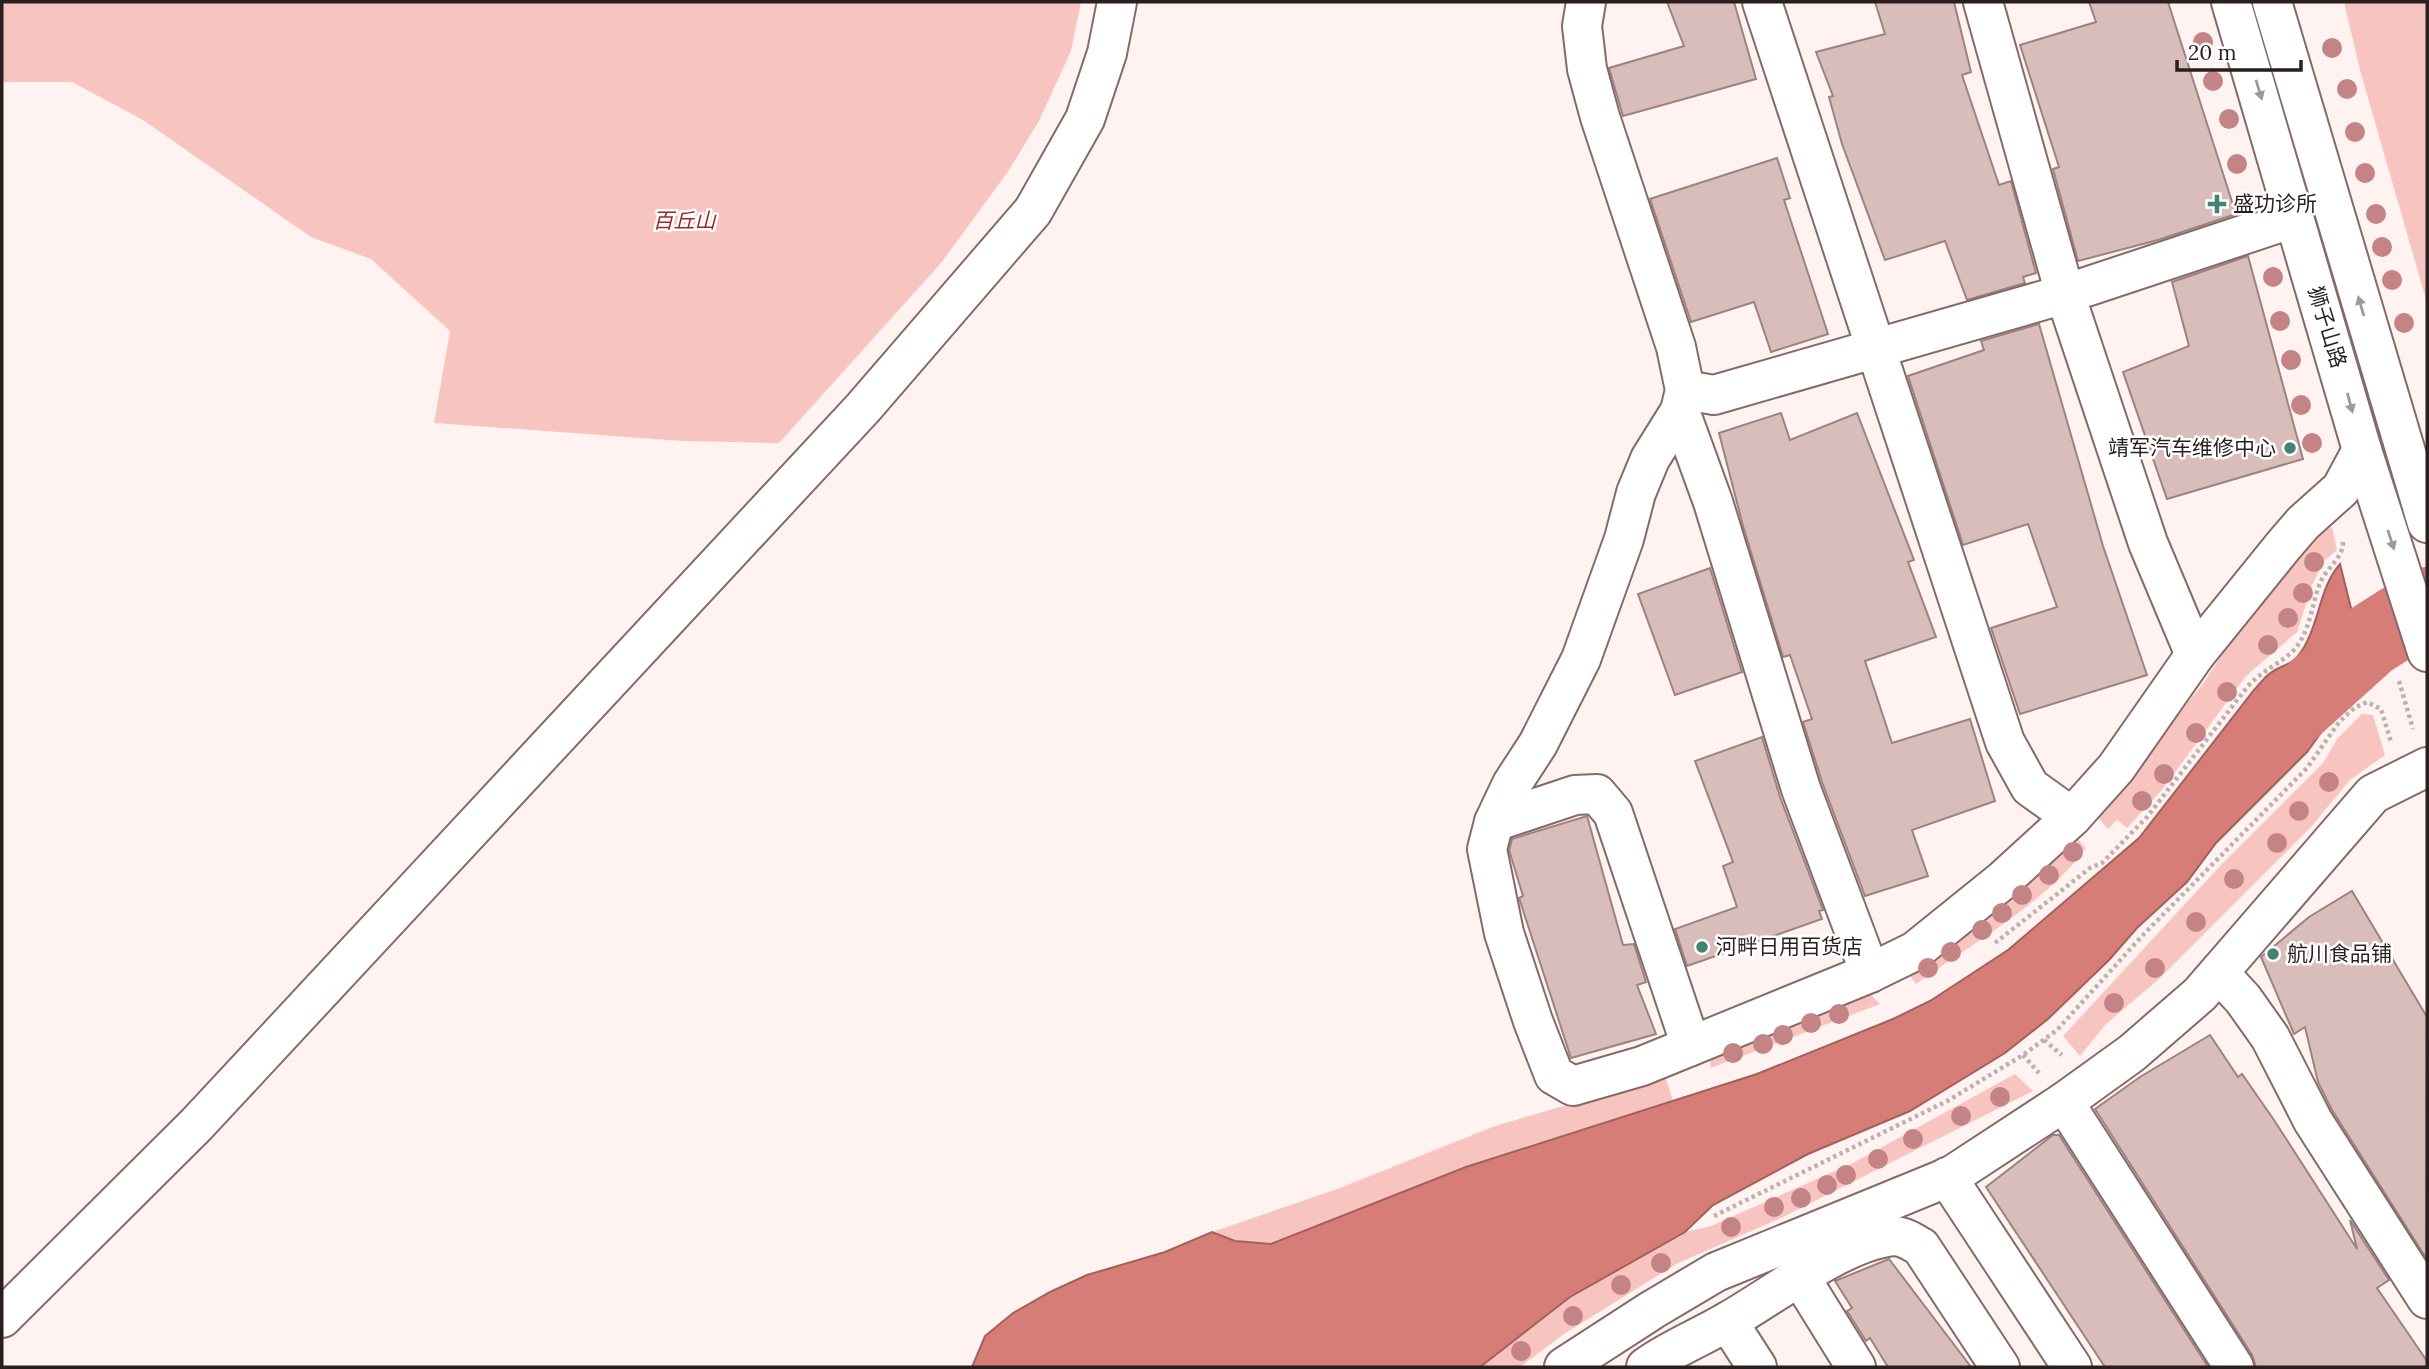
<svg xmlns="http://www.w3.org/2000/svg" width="2429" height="1369" font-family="Lora,'Noto Sans SC',serif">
<rect width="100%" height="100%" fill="#fff3f1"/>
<g fill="#f8c4c0">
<polygon points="2,2 1081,2 1071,51 1039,121 1007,173 941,263 779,443 682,441 434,423 450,331 371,259 311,237 143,120 72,82 2,82"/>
<polygon points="2344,2 2427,2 2427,303 2360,70"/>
<polygon points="2332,527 2337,550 2324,561 2312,585 2297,632 2246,676 2162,790 2127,828 2117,820 2108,829 2096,815 2202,685 2234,637 2316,531"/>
<polygon points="2362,714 2373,715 2385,755 2350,780 2311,827 2158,980 2106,1024 2080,1056 2063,1036 2222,864 2323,763 2337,739"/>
<path d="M2076,837L2086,848C2046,903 1971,944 1916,984L1908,973L2037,875Z"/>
<polygon points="1870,994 1880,1004 1711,1068 1709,1054"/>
<polygon points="1664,1072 1673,1101 1466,1167 1271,1244 1235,1241 1212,1232 1340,1188 1495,1126 1584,1100"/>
<polygon points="2015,1074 2033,1091 1781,1218 1678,1263 1564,1334 1520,1367 1480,1367 1570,1297 1685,1232 1711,1226 1853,1163"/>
</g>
<path fill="#d67d78" stroke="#a2615d" stroke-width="2" d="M2340,564L2371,688L2343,702L2307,752L2216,843L2187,882L2137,928L2109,960L2048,1019L2005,1053L1910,1111L1808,1154L1713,1205L1685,1232L1570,1297L1480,1367H972L985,1336L1013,1313L1050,1292L1087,1275L1165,1252L1212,1232L1235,1241L1271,1244L1466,1167L1757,1074L1893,1019L1930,1001L2008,950L2139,838L2254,690C2259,685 2263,679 2269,674C2283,663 2291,668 2303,649C2320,622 2319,588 2340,564Z"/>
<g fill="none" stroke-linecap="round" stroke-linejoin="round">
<polyline stroke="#d67d78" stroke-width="74" points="2287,715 2369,641 2427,604"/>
</g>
<g fill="#d9bdba" stroke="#9c8280" stroke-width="2">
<polygon points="1667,2 1734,2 1756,79 1623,116 1609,68 1684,46"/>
<polygon points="1875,2 1954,2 1971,72 1962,75 1999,185 2011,181 2036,273 2023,277 2025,283 1967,300 1945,241 1885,260 1842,144 1829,97 1833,96 1816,52 1885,34"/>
<polygon points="2089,2 2168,2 2236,214 2158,240 2078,261 2053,169 2059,167 2020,45 2096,22"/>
<polygon points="1777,158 1790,198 1784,200 1828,334 1771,352 1754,302 1691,322 1650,199"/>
<polygon points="2248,256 2303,459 2167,499 2123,372 2189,346 2172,282"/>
<polygon points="2039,324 2103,546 2147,675 2020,714 1991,628 2057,607 2028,524 1963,545 1908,376 1984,350 1981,341"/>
<polygon points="1781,413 1790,440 1857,413 1914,560 1908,562 1936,637 1865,661 1892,743 1970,719 1995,801 1912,830 1928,876 1865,896 1822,782 1803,722 1812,719 1790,655 1783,657 1743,526 1719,433"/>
<polygon points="1710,568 1742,672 1675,695 1638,594"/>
<polygon points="1762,737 1780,797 1823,910 1819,911 1822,919 1687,966 1675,929 1737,907 1723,866 1733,862 1695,761"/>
<polygon points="1587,816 1623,945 1634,944 1646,982 1637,985 1656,1034 1571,1058 1521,904 1519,898 1523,896 1509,850 1512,839"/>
<polygon points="2352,891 2427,1017 2426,1258 2332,1110 2318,1082 2305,1027 2294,1034 2261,957 2309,917"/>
<polygon points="2210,1035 2238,1077 2242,1074 2274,1120 2357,1249 2350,1220 2389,1280 2377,1288 2427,1361 2427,1367 2256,1367 2252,1355 2095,1109 2140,1077"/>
<polygon points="2053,1135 2059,1135 2208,1367 2105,1367 1986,1187"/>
<polygon points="1889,1259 1971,1367 1888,1367 1870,1338 1866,1341 1847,1311 1852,1308 1835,1281"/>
</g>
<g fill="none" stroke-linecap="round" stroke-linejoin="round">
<defs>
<g id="minor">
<polyline points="1586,2 1582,26 1587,69 1600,117 1676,347 1685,390 1680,411 1650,459 1636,493 1624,539 1581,659 1538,744 1512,784 1494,822 1487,849 1504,933 1533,1021 1554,1075 1573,1086 1642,1066 1870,973 1915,951 2003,880 2072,817 2116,768 2195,655 2284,545 2303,523 2341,489 2362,450"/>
<polyline points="1762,2 2005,742 2030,787 2072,817"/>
<polyline points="1983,2 2065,294 2148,543 2195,655"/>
<polyline points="1685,390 1714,395 2065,294 2294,218"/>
<polyline points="1680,411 1713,502 1801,789 1870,973"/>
<polyline points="1494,822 1575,795 1597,794 1613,813 1691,1046"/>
<polyline points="2219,973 2243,999 2270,1037 2313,1121 2427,1299"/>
<polyline points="2064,1102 2234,1367"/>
<polyline points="1947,1177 2072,1367"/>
<polyline points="1800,1277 1856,1367"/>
<polyline points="2,1318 197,1124 411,894 863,408 1033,211 1085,119 1107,53 1117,2"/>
<polyline points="1728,1322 1757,1367"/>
<polyline points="1564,1367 1652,1310 1716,1272 1951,1176 2064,1102 2132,1053 2200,994 2373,794 2427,767"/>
<path d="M1646,1367C1672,1348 1702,1337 1730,1320C1774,1295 1838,1245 1887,1237C1901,1234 1909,1240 1921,1247L2000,1367"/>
</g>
<g id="major">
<polyline points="2231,2 2362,450 2427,652"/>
<polyline points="2272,2 2427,523"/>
</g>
</defs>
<use href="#minor" stroke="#846b68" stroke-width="42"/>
<use href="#major" stroke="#846b68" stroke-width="42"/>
<g stroke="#bdb2b0" stroke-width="4.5" stroke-dasharray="3.5 3.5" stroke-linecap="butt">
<polyline points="2399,681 2413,729"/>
<path d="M1995,943L2090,868L2102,863L2147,817L2248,686C2261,672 2277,665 2291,653C2310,635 2311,606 2320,583C2326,568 2344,558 2343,541"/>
<polyline points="2044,1040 2062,1055"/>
<polyline points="2023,1055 2039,1073"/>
<polyline points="1714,1216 1949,1100 2023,1055 2057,1030 2143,935 2307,768 2339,722 2354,708 2367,702 2381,709 2391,742"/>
</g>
<use href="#minor" stroke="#fff" stroke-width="38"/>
<use href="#major" stroke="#fff" stroke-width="38"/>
</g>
<g fill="#c48485">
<circle cx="2203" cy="42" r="10"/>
<circle cx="2332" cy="48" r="10"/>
<circle cx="2213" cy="81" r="10"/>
<circle cx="2347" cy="89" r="10"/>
<circle cx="2229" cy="119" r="10"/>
<circle cx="2355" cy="132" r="10"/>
<circle cx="2237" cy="164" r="10"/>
<circle cx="2365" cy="173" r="10"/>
<circle cx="2252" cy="205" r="10"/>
<circle cx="2376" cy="214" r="10"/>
<circle cx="2382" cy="247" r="10"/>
<circle cx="2273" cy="277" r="10"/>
<circle cx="2392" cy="280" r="10"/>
<circle cx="2280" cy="321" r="10"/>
<circle cx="2404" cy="323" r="10"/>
<circle cx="2291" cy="360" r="10"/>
<circle cx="2301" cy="405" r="10"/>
<circle cx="2312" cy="443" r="10"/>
<circle cx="2314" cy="562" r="10"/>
<circle cx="2303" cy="593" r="10"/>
<circle cx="2288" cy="618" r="10"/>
<circle cx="2268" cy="645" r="10"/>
<circle cx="2227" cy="692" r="10"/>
<circle cx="2196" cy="733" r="10"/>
<circle cx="2164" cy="774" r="10"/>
<circle cx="2329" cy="782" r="10"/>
<circle cx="2142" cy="801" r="10"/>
<circle cx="2299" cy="811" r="10"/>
<circle cx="2277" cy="843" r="10"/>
<circle cx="2073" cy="852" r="10"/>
<circle cx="2049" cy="875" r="10"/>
<circle cx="2234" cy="879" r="10"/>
<circle cx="2022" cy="895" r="10"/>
<circle cx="2002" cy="913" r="10"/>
<circle cx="2196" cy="922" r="10"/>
<circle cx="1982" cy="930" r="10"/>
<circle cx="1951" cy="952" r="10"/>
<circle cx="1928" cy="968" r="10"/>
<circle cx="2155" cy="968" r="10"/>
<circle cx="2114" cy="1003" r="10"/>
<circle cx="1839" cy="1014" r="10"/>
<circle cx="1811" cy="1023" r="10"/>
<circle cx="1783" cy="1035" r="10"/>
<circle cx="1763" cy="1044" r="10"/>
<circle cx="1733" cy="1053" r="10"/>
<circle cx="2000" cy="1097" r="10"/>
<circle cx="1961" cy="1116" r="10"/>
<circle cx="1913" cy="1139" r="10"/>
<circle cx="1878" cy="1159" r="10"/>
<circle cx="1846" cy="1175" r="10"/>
<circle cx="1827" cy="1185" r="10"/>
<circle cx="1801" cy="1198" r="10"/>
<circle cx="1774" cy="1207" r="10"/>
<circle cx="1731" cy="1227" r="10"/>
<circle cx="1661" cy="1263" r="10"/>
<circle cx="1621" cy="1285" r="10"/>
<circle cx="1573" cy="1316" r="10"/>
<circle cx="1521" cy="1351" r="10"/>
</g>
<defs><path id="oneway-solid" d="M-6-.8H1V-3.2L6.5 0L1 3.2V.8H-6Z" transform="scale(1.75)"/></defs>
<g fill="#9f9a9a">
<use href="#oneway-solid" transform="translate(2259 90) rotate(73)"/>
<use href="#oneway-solid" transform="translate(2361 306) rotate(-106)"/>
<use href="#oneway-solid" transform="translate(2350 403) rotate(75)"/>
<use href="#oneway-solid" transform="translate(2391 540) rotate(72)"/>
</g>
<g fill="#438372" stroke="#fff" stroke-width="2.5">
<path d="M2213.5 193.5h7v7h7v7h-7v7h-7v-7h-7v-7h7z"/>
<circle cx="2290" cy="448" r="7"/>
<circle cx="1702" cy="947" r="7"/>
<circle cx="2273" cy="954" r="7"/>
</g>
<g text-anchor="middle" stroke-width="5" stroke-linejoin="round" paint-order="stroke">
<g font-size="21" fill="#291f1e" stroke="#fff" text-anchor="start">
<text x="2233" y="211">盛功诊所</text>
<text x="2276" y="455" text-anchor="end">靖军汽车维修中心</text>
<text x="1716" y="954">河畔日用百货店</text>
<text x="2287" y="961">航川食品铺</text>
</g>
<g font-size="21" font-style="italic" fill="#942a2c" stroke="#fff">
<text x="684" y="228">百丘山</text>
</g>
<g font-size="21" fill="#291f1e" stroke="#fff">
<text transform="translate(2327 327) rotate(73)" y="7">狮子山路</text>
</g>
</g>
<rect width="2429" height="1369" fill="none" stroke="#291f1e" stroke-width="7"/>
<path d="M2177 60v10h124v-10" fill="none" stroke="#291f1e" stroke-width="3.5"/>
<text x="2188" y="60" font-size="21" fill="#291f1e" stroke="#ffffff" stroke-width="5" paint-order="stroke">20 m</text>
</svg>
